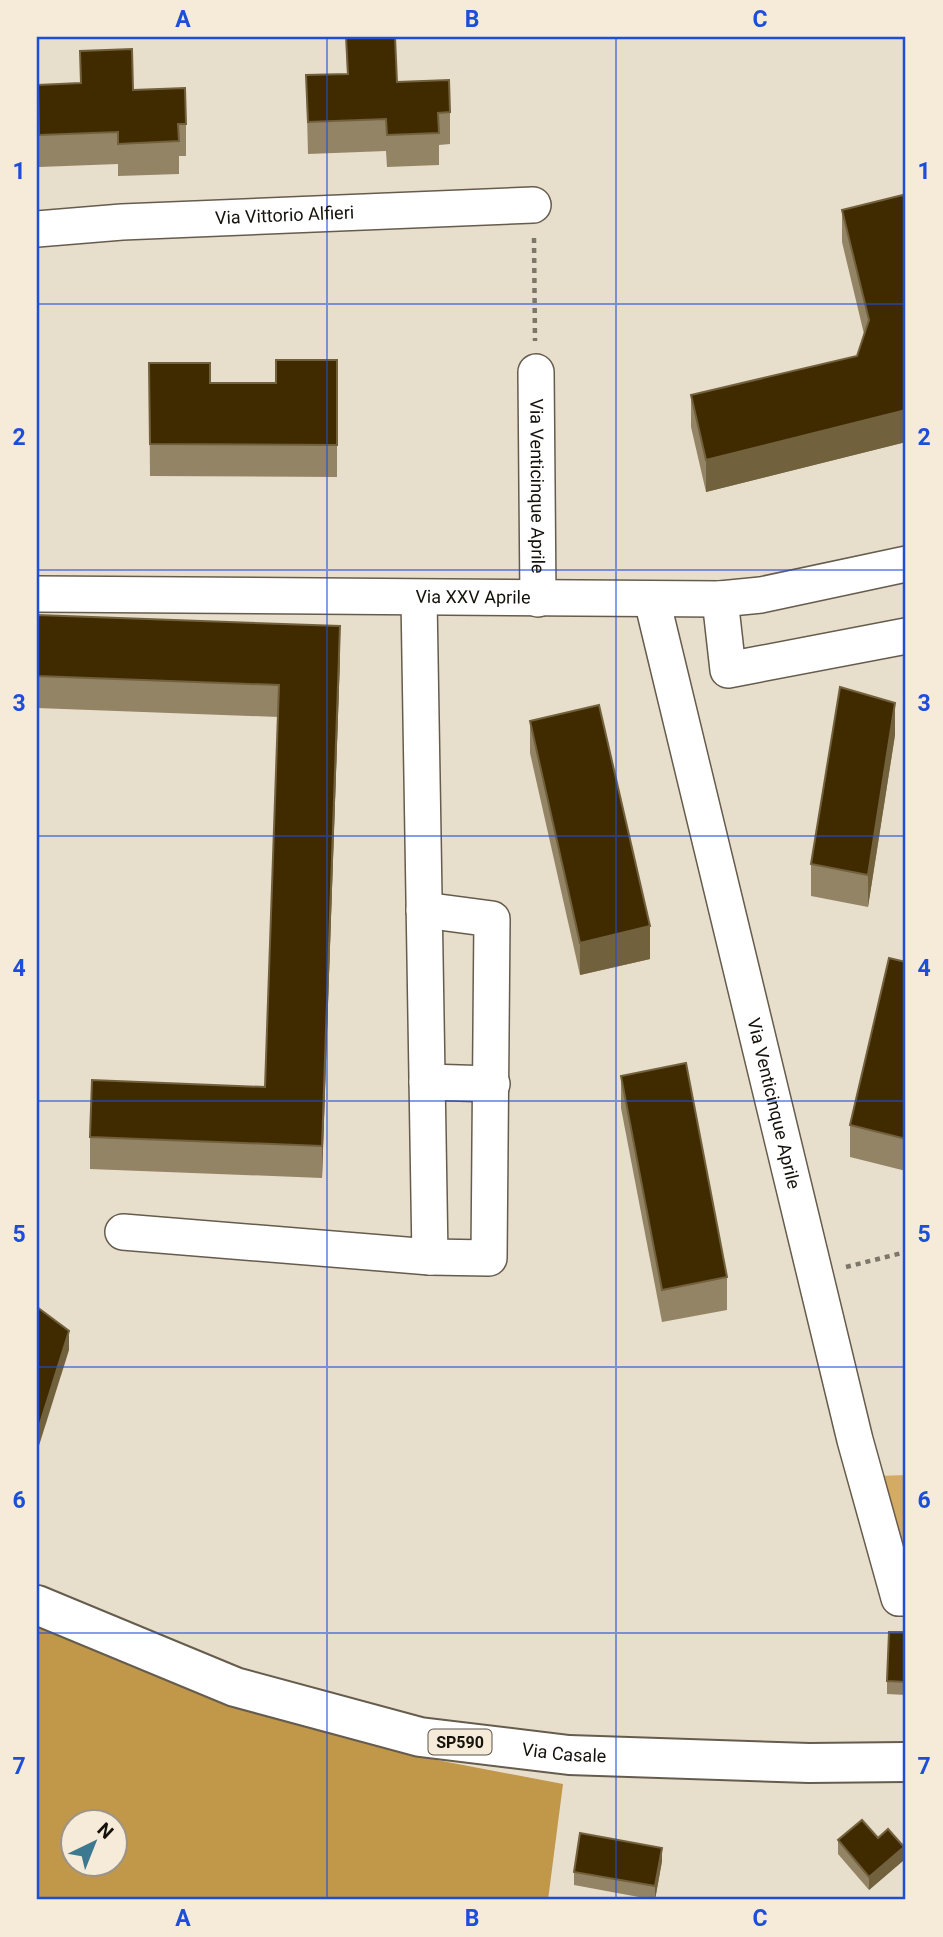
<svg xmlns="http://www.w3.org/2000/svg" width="943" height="1937" font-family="Roboto,sans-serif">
<rect width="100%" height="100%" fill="#e8decc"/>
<polygon fill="#d4ab63" points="906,1475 906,1557 876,1476"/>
<path fill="#c1974a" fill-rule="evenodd" d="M37,1623L236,1708L416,1756L563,1784L548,1900H37ZM74,1822H116V1864H74Z"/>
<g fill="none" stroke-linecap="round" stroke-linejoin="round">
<defs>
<g id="minor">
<path id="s1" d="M37,229L122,222L533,205"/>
<path id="s2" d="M536,372L538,599"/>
<path id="s3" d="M37,594L720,599L761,595L906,564"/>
<polyline points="720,599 728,670 906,636"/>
<path id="s4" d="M652,600L855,1440L899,1598H906"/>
<polyline points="424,910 492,919 489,1258 430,1257"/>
<polyline points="427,1082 492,1084"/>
<polyline points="123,1232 430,1257 419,598"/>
</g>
<g id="major">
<path id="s5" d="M37,1605L235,1687L420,1737L569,1755L809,1763L906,1762"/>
</g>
</defs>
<use href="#minor" stroke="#665c4d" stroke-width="38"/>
<use href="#major" stroke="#665c4d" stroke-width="42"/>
<g stroke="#7d766b" stroke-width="4.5" stroke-dasharray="5 5" stroke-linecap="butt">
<polyline points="534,238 535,341"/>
<polyline points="846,1267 906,1252"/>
</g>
<use href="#minor" stroke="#fff" stroke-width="35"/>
<use href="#major" stroke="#fff" stroke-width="38"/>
</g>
<g fill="#948466">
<polygon points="346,37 397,82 450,112 450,144 439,145 439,165 387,167 386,151 308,154 306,75 347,74"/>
<polygon points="80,51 133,90 186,124 186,156 179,156 179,174 118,176 118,164 39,167 38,85 80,83"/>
<polygon points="906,205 906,442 706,492 691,427 691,395 857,356 864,334 842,242 842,210"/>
<polygon points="337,360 337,477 150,476 149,363 210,383 276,383"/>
<polygon points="37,615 340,658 322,1178 90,1169 90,1137 265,1087 278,717 37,708"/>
<polygon points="530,721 650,959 580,975 530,753"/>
<polygon points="895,735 868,907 811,896 811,864"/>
<polygon points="906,962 906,1171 850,1157 850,1125"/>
<polygon points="621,1076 727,1277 727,1310 662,1322 621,1108"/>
<polygon points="906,1632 906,1695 887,1694 887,1681"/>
<polygon points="878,1838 904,1860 869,1890 838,1854 838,1840"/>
<polygon points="662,1861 655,1900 574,1885 574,1872"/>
</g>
<g fill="#72613d">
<polygon points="906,410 906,442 706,492 706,460"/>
<polygon points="340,626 340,658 322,1178 322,1146"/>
<polygon points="895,703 895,735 868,907 868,875"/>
<polygon points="650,926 650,959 580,975 580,943"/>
<polygon points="69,1331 69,1350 37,1452 37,1433"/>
<polygon points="904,1847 904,1860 869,1890 869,1877"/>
<polygon points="662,1848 662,1861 655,1900 655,1886"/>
</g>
<g fill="#402b00" stroke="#72613d" stroke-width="2">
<polygon points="346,37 395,37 397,82 449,80 450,112 438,113 439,133 387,135 386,119 308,122 306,75 348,74"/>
<polygon points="132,49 133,90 185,88 186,124 178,124 179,141 118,144 118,132 39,135 38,85 81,83 80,51"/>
<polygon points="903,195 906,205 906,410 706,460 691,395 857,356 869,320 842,210"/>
<polygon points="276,360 337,360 337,445 150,444 149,363 210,363 210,383 276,383"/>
<polygon points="37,615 340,626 322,1146 90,1137 92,1080 265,1087 279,685 37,676"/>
<polygon points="840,687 895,703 868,875 811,864"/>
<polygon points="599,705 650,926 580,943 530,721"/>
<polygon points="889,958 906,962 906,1139 850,1125"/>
<polygon points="686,1063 727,1277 662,1290 621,1076"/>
<polygon points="37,1307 69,1331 37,1433"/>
<polygon points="889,1632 906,1632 906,1682 887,1681"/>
<polygon points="862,1820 878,1838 888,1829 904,1847 869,1877 838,1840"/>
<polygon points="580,1833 662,1848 655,1886 574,1872"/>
</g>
<path fill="none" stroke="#1d4ed8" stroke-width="2" stroke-opacity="0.55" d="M327,37V1900M616,37V1900M37,304H906M37,570H906M37,836H906M37,1101H906M37,1367H906M37,1633H906"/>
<g text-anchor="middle" stroke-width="7" stroke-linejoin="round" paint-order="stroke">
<rect fill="#f6ebd9" stroke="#585249" stroke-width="2" x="428.5" y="1729.5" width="63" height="25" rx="5"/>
<g font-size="16" font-weight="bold" fill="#15110b">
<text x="460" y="1748">SP590</text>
</g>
<g font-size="18" fill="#15110b" stroke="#f6ebd9">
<text dy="6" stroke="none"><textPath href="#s1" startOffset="248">Via Vittorio Alfieri</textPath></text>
<text dy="6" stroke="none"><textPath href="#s2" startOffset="114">Via Venticinque Aprile</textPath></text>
<text dy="6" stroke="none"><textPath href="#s3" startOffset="436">Via XXV Aprile</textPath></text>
<text dy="6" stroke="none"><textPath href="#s4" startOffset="518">Via Venticinque Aprile</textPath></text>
<text dy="6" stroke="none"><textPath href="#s5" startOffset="551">Via Casale</textPath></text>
</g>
</g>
<rect width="943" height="1937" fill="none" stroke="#f6ebd9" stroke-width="77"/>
<g transform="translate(94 1843) rotate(43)"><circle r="33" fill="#f6ebd9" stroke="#9c9487" stroke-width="2"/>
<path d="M0-5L12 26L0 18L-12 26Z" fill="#3c7990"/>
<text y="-10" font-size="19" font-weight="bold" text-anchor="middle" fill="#15110b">N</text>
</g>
<rect x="38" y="38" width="866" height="1860" fill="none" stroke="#1d4ed8" stroke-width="2.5"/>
<g font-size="23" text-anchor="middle" font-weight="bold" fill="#1d4ed8">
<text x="183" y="27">A</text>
<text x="472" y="27">B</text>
<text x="760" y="27">C</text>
<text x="19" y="179">1</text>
<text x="924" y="179">1</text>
<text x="19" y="445">2</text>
<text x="924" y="445">2</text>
<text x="19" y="711">3</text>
<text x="924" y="711">3</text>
<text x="19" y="976">4</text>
<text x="924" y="976">4</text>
<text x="19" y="1242">5</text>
<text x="924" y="1242">5</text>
<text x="19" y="1508">6</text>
<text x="924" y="1508">6</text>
<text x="19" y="1774">7</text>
<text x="924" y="1774">7</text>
<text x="183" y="1926">A</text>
<text x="472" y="1926">B</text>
<text x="760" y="1926">C</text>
</g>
</svg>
